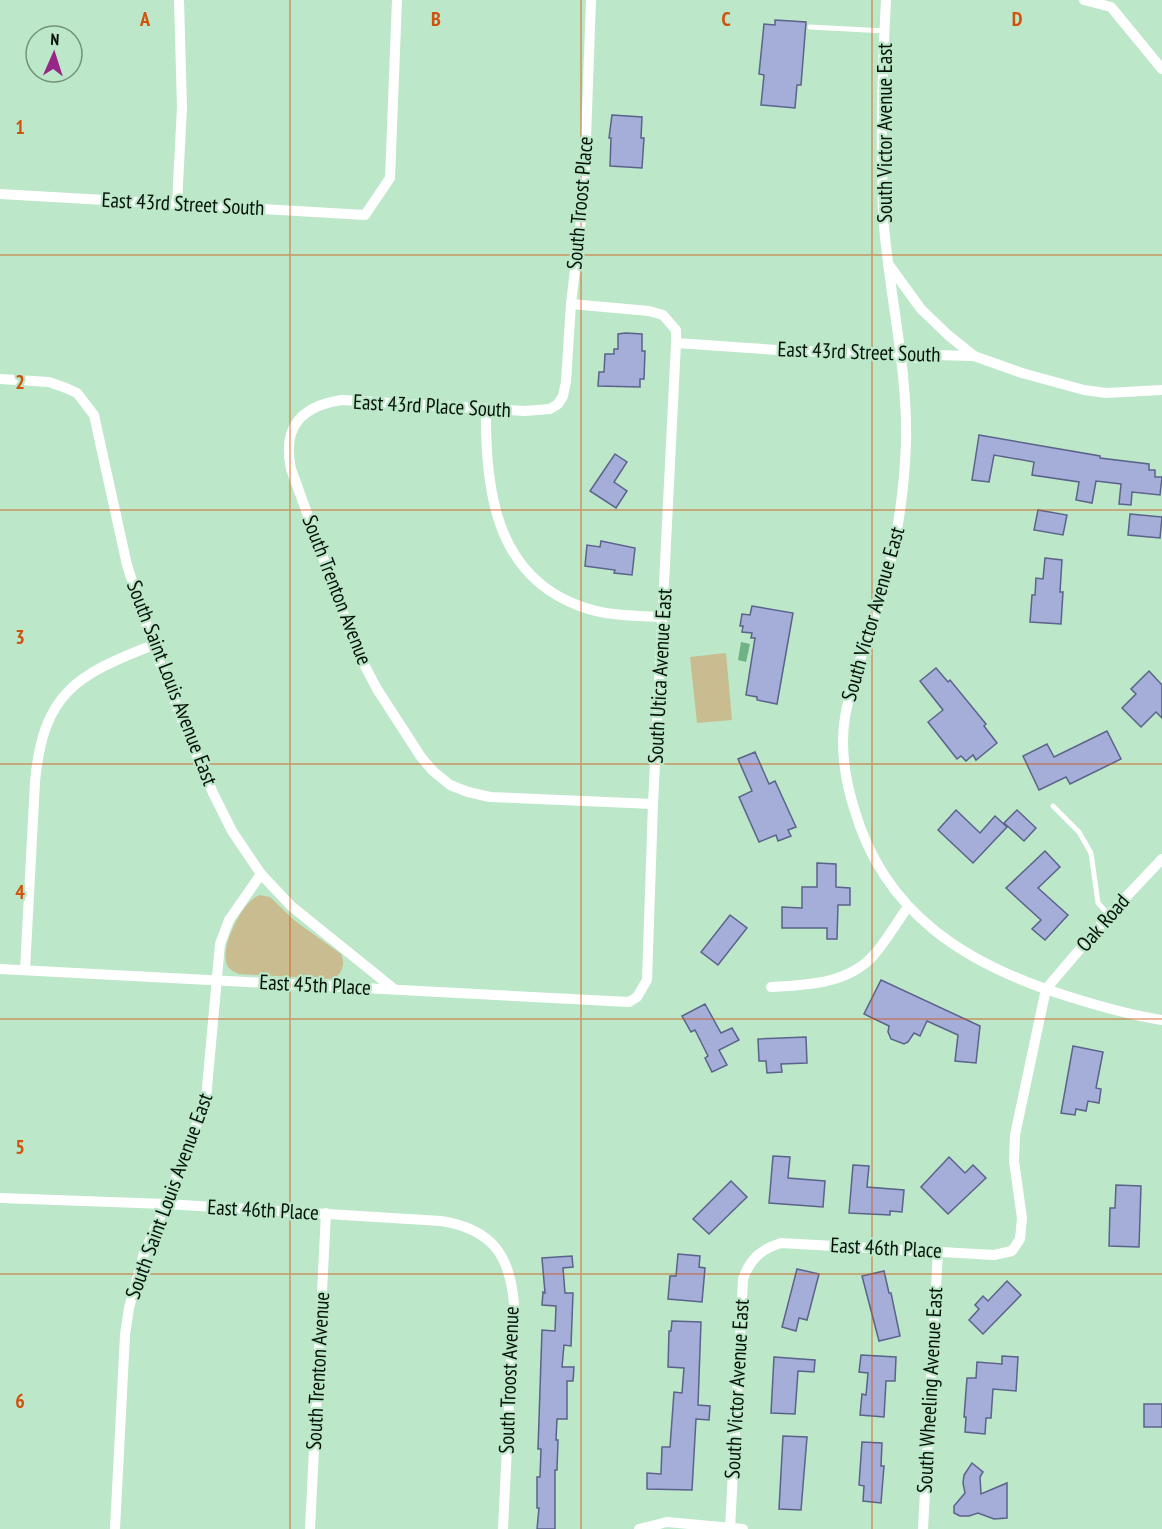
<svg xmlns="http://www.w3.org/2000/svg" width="1162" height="1529" font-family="'PT Sans Narrow',sans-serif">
<rect width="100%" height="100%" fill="#bce7c9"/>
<g fill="#c9bc90">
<polygon points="726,653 732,720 697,723 690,657"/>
<path d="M260,895L270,897L295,921L341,954C346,964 342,975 332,979L239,974C232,971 227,968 226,961C222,944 243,900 260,895Z"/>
</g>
<polygon fill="#70b186" points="741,642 750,644 746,662 738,660"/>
<g fill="#a4aed8" stroke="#5b638a" stroke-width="1.5">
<polygon points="775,20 806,22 801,85 797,85 795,108 761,105 764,75 759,74 764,24 775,25"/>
<polygon points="612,115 642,117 641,138 644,138 642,168 610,166 611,138 609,138"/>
<polygon points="626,333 642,334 642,351 645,351 644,379 640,379 640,387 598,386 599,372 604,372 605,354 614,354 614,349 618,349 618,334"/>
<polygon points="979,435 1100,456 1100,458 1149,464 1149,470 1155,470 1155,477 1162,477 1160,495 1132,492 1131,505 1119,504 1121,484 1096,481 1092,503 1076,500 1079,482 1032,475 1034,462 994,455 989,482 972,480"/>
<polygon points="615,454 627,462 614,482 627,491 616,508 590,491"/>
<polygon points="1038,510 1067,515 1063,535 1034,530"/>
<polygon points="1130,514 1162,517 1160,538 1128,535"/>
<polygon points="601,541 635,548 632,575 614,573 615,570 585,566 587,545 600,547"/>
<polygon points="1045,558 1062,560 1060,592 1063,592 1061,624 1030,622 1032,595 1035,595 1036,578 1043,579"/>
<polygon points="752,606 793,613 777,704 757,700 757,697 746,695 755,638 751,638 752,633 742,632 743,626 740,626 742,614 750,615"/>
<polygon points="936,668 948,682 950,680 986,724 984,726 997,743 976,760 973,755 966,761 961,756 957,759 928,722 943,710 920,681"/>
<polygon points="1149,671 1162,685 1162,718 1156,712 1141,727 1122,708 1136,694 1131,689"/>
<polygon points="1107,731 1121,759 1070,784 1066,777 1039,790 1023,756 1047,744 1054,757"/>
<polygon points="755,752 769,784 775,781 796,827 788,830 791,836 778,841 776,835 759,842 739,797 752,791 738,759"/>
<polygon points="956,810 980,833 995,816 1007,827 973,863 938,830"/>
<polygon points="1017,810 1036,828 1024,841 1004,823"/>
<polygon points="1045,851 1060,867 1038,888 1068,915 1045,940 1032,929 1041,920 1006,888"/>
<polygon points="817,863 836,864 836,887 850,888 850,905 838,905 837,939 827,939 827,928 782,928 782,907 802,908 802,887 817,887"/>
<polygon points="730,915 747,928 718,965 701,952"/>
<polygon points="881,980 980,1026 976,1063 955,1061 958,1035 927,1021 920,1036 914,1033 908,1042 904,1044 891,1039 888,1032 889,1026 864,1014"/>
<polygon points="705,1004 721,1033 732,1028 739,1040 719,1050 727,1065 712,1072 705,1058 708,1056 695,1030 691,1032 682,1016"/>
<polygon points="806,1037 807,1063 781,1064 782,1072 767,1073 766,1061 759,1061 758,1039"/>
<polygon points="1073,1046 1103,1052 1096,1088 1101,1089 1099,1103 1088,1101 1086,1111 1076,1109 1075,1115 1061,1113"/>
<polygon points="773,1156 790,1157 788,1178 825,1181 823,1207 769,1203"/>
<polygon points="949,1157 965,1173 973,1165 986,1178 948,1214 921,1187"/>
<polygon points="853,1165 869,1166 867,1187 904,1190 902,1212 890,1211 890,1215 849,1213"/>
<polygon points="731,1181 747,1197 709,1234 693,1219"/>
<polygon points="1116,1185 1141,1186 1139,1247 1109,1246 1110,1208 1115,1208"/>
<polygon points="678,1254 700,1256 699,1267 705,1268 702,1302 668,1299 670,1276 676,1276"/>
<polygon points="572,1256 573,1267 563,1268 565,1293 573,1293 571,1346 564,1345 562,1367 574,1367 573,1381 567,1381 567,1419 557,1419 556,1440 558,1440 557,1470 555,1470 555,1529 537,1529 539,1508 537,1508 537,1477 540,1477 541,1449 538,1449 542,1330 555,1331 556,1306 542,1305 543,1292 545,1293 542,1258"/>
<polygon points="797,1269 819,1274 807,1320 799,1318 796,1331 782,1327"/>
<polygon points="884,1271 889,1293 891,1293 900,1336 879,1341 862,1276"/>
<polygon points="1007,1281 1021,1295 983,1334 969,1320 979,1309 975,1305 983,1296 988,1301"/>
<polygon points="672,1321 701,1322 698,1405 710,1406 709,1420 696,1419 692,1490 647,1489 647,1473 661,1474 662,1447 670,1447 674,1392 682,1393 684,1368 668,1367 669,1331 671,1331"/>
<polygon points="861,1355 896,1357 895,1381 886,1381 884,1417 860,1415 862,1394 866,1395 868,1373 859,1372"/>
<polygon points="1002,1356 1018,1357 1016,1391 993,1389 991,1418 986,1418 985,1434 965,1432 966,1417 964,1417 967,1378 976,1378 977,1362 1002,1364"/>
<polygon points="774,1357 815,1360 814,1372 798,1371 795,1414 771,1413"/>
<rect x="1144" y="1404" width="18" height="23"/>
<polygon points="783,1436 807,1437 801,1510 779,1509"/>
<polygon points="862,1442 882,1443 881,1466 884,1466 881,1503 863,1501 864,1486 859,1485"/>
<polygon points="972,1463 983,1472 980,1477 981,1494 1007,1483 1007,1518 994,1519 978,1513 969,1516 960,1516 954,1513 954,1506 965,1493 963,1483 964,1475"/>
</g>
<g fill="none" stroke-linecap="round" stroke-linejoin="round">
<g stroke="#fff" stroke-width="5">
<polyline points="810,27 885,31"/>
<polyline points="1053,806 1079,832 1091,853 1098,903 1109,915"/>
</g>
<g stroke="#fff" stroke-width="10">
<path d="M591,0L584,194L571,304L566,382L563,396L558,404L550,409L525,411L342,400C301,406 282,427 291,469L357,651L377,689L421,757L433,771L450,785L468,792L490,797L653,804"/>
<path d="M886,0C883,57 881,114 882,171C883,189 882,208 884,226C890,298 908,371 906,444C904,492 898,537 885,583C873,628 853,671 845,717C840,746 845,780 854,808C884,914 967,965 1067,996C1098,1006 1130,1015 1162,1020"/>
<polyline points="1084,0 1111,7 1162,69"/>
<polyline points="0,194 365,215 390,178 397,0"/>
<polyline points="177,204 182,107 179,0"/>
<polyline points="889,265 921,309 948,335 974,356"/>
<polyline points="571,304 649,311 663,315 676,330 676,343 777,350 881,354 917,358 934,355 974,356 1022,373 1084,390 1106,393 1162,390"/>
<polyline points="0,379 49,382 66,388 77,393 94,415 127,565 153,645 185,728 213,793 232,831 261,874 291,906 394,989"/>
<path d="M486,408C485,486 494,573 577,605C604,616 634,616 663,617"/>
<polyline points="0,969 629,1002 637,997 647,980 653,804 676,343"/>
<path d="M25,970L35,782C43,693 76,675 153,645"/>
<path d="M771,987C807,985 846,984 872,957C886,942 896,923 908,907"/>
<path d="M0,1198L166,1204L441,1221C492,1229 510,1255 514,1304L503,1529"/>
<polyline points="115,1529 125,1335 129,1308 144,1253 166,1204 206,1099 220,944 229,920 261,874"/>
<polyline points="310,1529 326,1213"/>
<polyline points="639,1529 667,1522 743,1529"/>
<path d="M730,1529L743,1279C750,1259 761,1249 781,1243L994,1255L1012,1251L1020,1239L1022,1218L1014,1161L1015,1135L1046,989L1109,915L1162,859"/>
<polyline points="923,1529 938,1251"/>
</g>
</g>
<path fill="none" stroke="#d1520c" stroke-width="1.5" stroke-opacity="0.55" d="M290,0V1529M581,0V1529M872,0V1529M0,255H1162M0,510H1162M0,764H1162M0,1019H1162M0,1274H1162"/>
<g text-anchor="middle" stroke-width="4.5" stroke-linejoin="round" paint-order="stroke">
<g font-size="21" fill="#041208" stroke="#bce7c9">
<text transform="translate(885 133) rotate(-90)" y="7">South Victor Avenue East</text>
<text transform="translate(580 203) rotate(-85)" y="7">South Troost Place</text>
<text transform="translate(183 204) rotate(3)" y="7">East 43rd Street South</text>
<text transform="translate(859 352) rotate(2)" y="7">East 43rd Street South</text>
<text transform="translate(432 406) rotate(3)" y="7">East 43rd Place South</text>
<text transform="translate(337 590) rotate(69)" y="7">South Trenton Avenue</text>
<text transform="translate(873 614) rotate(-74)" y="7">South Victor Avenue East</text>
<text transform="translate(660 676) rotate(-87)" y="7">South Utica Avenue East</text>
<text transform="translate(172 683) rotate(69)" y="7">South Saint Louis Avenue East</text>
<text transform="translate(1103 923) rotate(-49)" y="7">Oak Road</text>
<text transform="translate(315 985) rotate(3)" y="7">East 45th Place</text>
<text transform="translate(169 1196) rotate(-70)" y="7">South Saint Louis Avenue East</text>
<text transform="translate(263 1210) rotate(3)" y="7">East 46th Place</text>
<text transform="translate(886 1248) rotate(3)" y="7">East 46th Place</text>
<text transform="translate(318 1371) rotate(-87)" y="7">South Trenton Avenue</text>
<text transform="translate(509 1380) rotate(-88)" y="7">South Troost Avenue</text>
<text transform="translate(737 1389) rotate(-87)" y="7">South Victor Avenue East</text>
<text transform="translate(930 1390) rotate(-87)" y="7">South Wheeling Avenue East</text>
</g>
</g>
<g font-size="20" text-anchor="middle" font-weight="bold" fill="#d1520c" stroke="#bce7c9" stroke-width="4.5" stroke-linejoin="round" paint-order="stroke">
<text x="145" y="26">A</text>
<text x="436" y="26">B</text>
<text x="726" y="26">C</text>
<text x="1017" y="26">D</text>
<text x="20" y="134">1</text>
<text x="20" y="389">2</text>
<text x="20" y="644">3</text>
<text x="20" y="899">4</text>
<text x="20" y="1154">5</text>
<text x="20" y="1408">6</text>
</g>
<g transform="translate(54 54) rotate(3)"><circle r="28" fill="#bce7c9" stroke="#72927c" stroke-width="1.5"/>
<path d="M0-4.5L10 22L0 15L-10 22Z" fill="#972787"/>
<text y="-9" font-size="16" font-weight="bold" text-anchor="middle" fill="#041208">N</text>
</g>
</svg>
